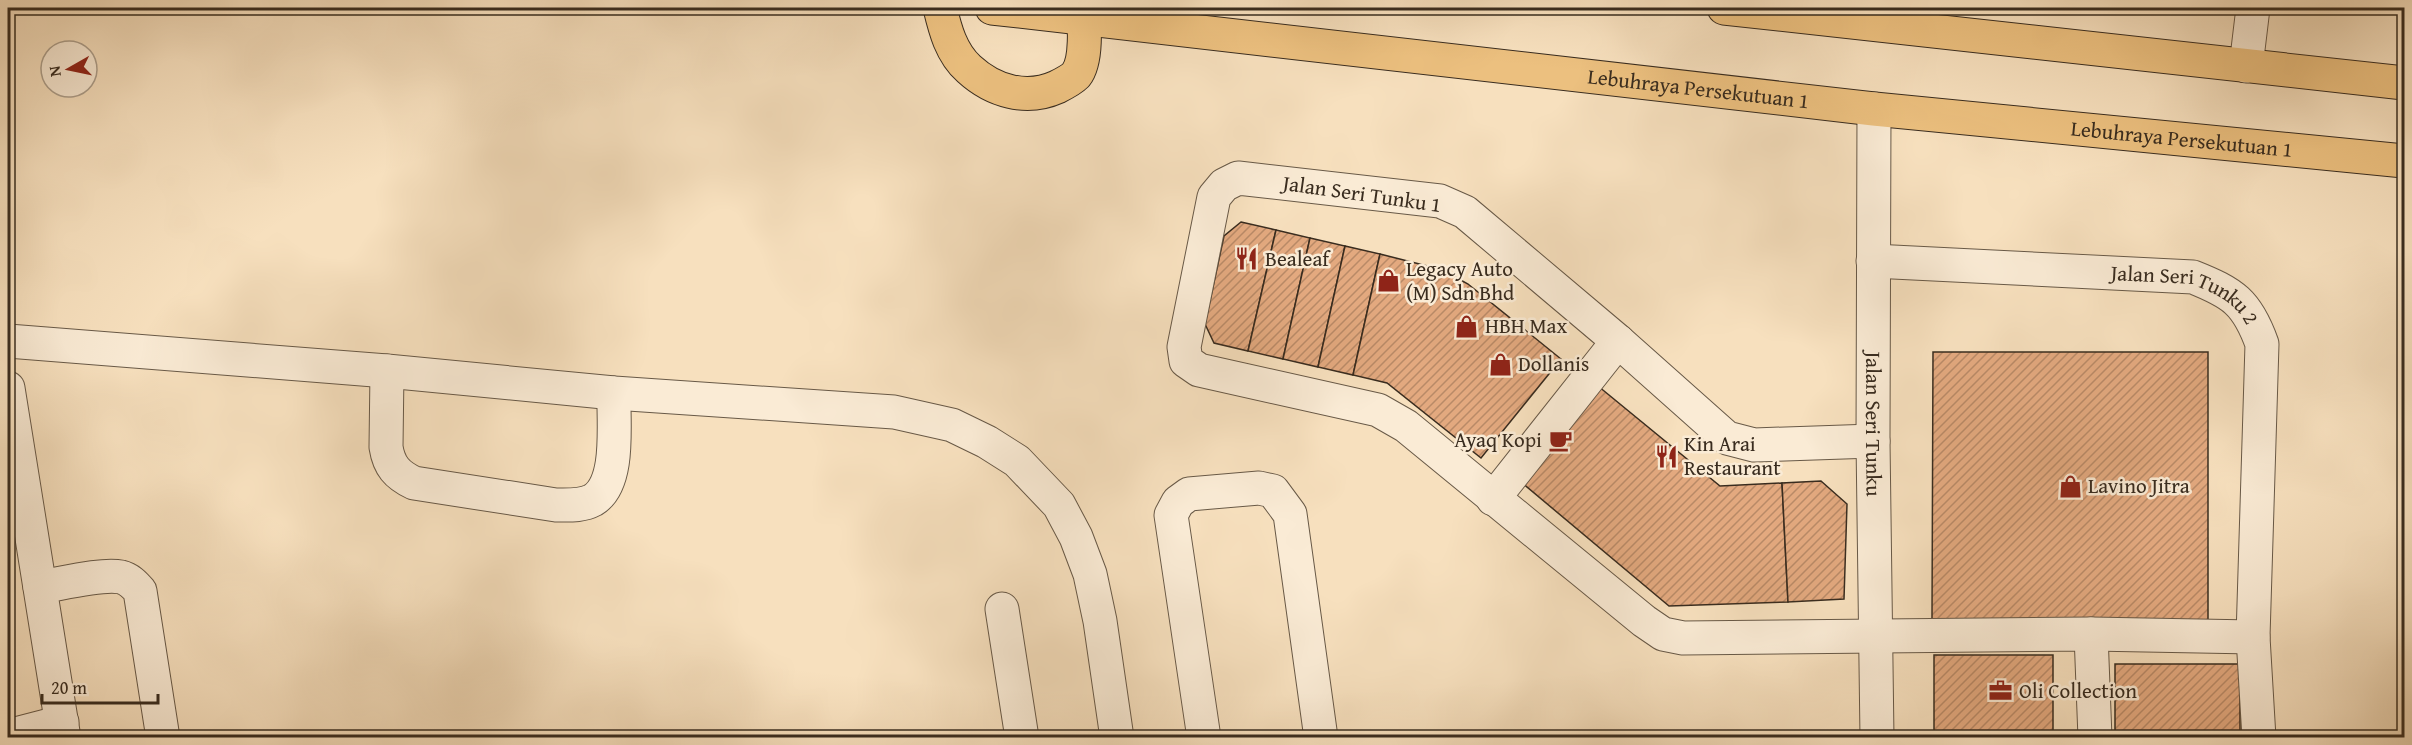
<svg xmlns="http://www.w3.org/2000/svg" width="2412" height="745" font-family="'Gentium Book Plus',serif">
<defs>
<pattern id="building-hatch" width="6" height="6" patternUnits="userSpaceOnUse" patternTransform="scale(1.5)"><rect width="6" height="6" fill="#e3a97f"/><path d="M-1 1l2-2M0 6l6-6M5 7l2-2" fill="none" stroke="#b98a67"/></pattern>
</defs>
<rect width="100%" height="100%" fill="#f7e0be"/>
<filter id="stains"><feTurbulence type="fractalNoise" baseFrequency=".00333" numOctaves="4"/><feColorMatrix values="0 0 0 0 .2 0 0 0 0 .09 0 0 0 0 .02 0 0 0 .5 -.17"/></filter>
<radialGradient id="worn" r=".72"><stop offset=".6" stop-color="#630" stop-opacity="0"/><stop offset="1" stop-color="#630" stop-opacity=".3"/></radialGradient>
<g fill="url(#building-hatch)" stroke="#392c1f" stroke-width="1.5">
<polygon points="1241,222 1276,230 1248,351 1214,343 1205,324 1224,236"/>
<polygon points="1276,230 1310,238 1283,359 1248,351"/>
<polygon points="1310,238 1345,246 1318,367 1283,359"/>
<polygon points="1345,246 1380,254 1353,375 1318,367"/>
<polygon points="1380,254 1443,270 1468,284 1561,359 1481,458 1387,383 1353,375"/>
<polygon points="1933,352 2208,352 2208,620 1932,619"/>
<polygon points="1598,386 1720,486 1782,483 1788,602 1669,606 1521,482"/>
<polygon points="1821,481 1847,504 1844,599 1788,602 1782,483"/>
<rect x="1934" y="655" width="119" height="83"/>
<rect x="2115" y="664" width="125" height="74"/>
</g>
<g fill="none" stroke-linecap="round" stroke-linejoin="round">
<defs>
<g id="minor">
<polyline points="2246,66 2253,8"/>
<path id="s1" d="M1874,109L1873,441L1877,738"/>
<path id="s2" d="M1873,261L2193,277C2233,293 2247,302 2262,344L2253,637L2259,738"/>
<polyline points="8,341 387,371 614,393 894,412 952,425 987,442 1017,461 1059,505 1076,537 1090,574 1100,621 1117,738"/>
<path d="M387,371L386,447C389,466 397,475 414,483L556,505C569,505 582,506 593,500C621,483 613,422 614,393"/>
<polyline points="8,388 64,738"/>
<polyline points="1873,441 1754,445 1727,438 1618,341 1465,212 1440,201 1238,178 1224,185 1214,197 1184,347 1186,361 1199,370 1378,410 1406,426 1644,621 1663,634 1683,638 2091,634 2253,637"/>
<polyline points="1493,499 1618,341"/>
<path d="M40,587C60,584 102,573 121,577C129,579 134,584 140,591L163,738"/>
<polyline points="1002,609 1022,738"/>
<polyline points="2091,634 2095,738"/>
<polyline points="8,736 62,722"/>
<polyline points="1204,738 1171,515 1178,502 1189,494 1259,488 1273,491 1290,514 1321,738"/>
</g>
<g id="highway">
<path d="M940,8C945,29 951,53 969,69C993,91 1026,101 1057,87C1063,84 1071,80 1076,75C1087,61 1085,24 1082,8"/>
<path id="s3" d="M992,8L1874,109L2404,161"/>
<polyline points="1724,8 2404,83"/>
</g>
</defs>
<use href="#minor" stroke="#685947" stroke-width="35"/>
<use href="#highway" stroke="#392c1f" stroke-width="35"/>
<use href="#minor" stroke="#faebd5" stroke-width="33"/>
<use href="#highway" stroke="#ecc07f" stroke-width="33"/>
</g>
<defs>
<symbol id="restaurant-bare" viewBox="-9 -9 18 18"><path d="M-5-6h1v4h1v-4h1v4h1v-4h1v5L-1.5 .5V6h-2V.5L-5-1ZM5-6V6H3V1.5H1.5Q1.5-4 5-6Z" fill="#8f2418" stroke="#faebd5" stroke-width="2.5" paint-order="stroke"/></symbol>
<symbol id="shop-bare" viewBox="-9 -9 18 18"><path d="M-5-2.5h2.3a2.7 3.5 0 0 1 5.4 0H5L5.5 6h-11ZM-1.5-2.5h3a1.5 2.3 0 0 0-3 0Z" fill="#8f2418" stroke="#faebd5" stroke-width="2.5" paint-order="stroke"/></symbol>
<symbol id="cafe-bare" viewBox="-9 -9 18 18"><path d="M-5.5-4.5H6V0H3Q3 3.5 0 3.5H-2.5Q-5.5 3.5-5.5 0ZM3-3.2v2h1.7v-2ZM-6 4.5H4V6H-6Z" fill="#8f2418" stroke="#faebd5" stroke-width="2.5" paint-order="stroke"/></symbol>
<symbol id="office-bare" viewBox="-9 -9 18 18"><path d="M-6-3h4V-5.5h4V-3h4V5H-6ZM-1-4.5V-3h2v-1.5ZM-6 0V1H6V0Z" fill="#8f2418" stroke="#faebd5" stroke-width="2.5" paint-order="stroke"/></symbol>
</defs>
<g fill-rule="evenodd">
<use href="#restaurant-bare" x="1230" y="242" width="33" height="33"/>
<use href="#shop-bare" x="1372" y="264" width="33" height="33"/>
<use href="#shop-bare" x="1450" y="310" width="33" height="33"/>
<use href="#shop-bare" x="1484" y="348" width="33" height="33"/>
<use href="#cafe-bare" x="1544" y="424" width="33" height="33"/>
<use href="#restaurant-bare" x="1650" y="440" width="33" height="33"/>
<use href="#shop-bare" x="2054" y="470" width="33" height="33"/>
<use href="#office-bare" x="1984" y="674" width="33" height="33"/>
</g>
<g text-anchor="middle" stroke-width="5" stroke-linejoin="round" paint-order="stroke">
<g font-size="21" fill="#392c1f" stroke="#faebd5">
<text dy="7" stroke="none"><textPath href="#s3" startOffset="711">Lebuhraya Persekutuan 1</textPath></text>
<text dy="7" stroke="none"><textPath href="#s3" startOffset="1197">Lebuhraya Persekutuan 1</textPath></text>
<text transform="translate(1362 194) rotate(8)" y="7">Jalan Seri Tunku 1</text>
<text dy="7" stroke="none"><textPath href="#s2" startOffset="318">Jalan Seri Tunku 2</textPath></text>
<text dy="7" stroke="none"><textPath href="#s1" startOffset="315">Jalan Seri Tunku</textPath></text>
</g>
<g font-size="21" fill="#392c1f" stroke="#faebd5" text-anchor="start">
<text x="1265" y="266">Bealeaf</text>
<text x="1406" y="276">Legacy Auto<tspan x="1406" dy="24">(M) Sdn Bhd</tspan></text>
<text x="1485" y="333">HBH Max</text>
<text x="1518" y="371">Dollanis</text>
<text x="1542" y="447" text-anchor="end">Ayaq Kopi</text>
<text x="1684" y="451">Kin Arai<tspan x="1684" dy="24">Restaurant</tspan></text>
<text x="2088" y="493">Lavino Jitra</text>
<text x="2019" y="698">Oli Collection</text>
</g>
</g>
<rect width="2412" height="745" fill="none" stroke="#f7e0be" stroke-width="30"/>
<rect x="9" y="9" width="2394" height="727" fill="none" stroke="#392c1f" stroke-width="3"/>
<rect x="15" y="15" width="2382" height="715" fill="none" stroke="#392c1f" stroke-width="1.5"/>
<g transform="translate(69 69) rotate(261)"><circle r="28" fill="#faebd5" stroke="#ad9f8c" stroke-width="1.5"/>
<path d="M0-4.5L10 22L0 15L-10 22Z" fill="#8f2418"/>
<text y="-9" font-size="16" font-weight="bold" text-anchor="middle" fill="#392c1f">N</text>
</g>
<path d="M42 694v9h116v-9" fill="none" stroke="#392c1f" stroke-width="3"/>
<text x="51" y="694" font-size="18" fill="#392c1f" stroke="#faebd5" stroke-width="4.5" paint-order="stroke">20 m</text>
<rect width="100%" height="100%" filter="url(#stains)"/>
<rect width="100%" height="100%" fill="url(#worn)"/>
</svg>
